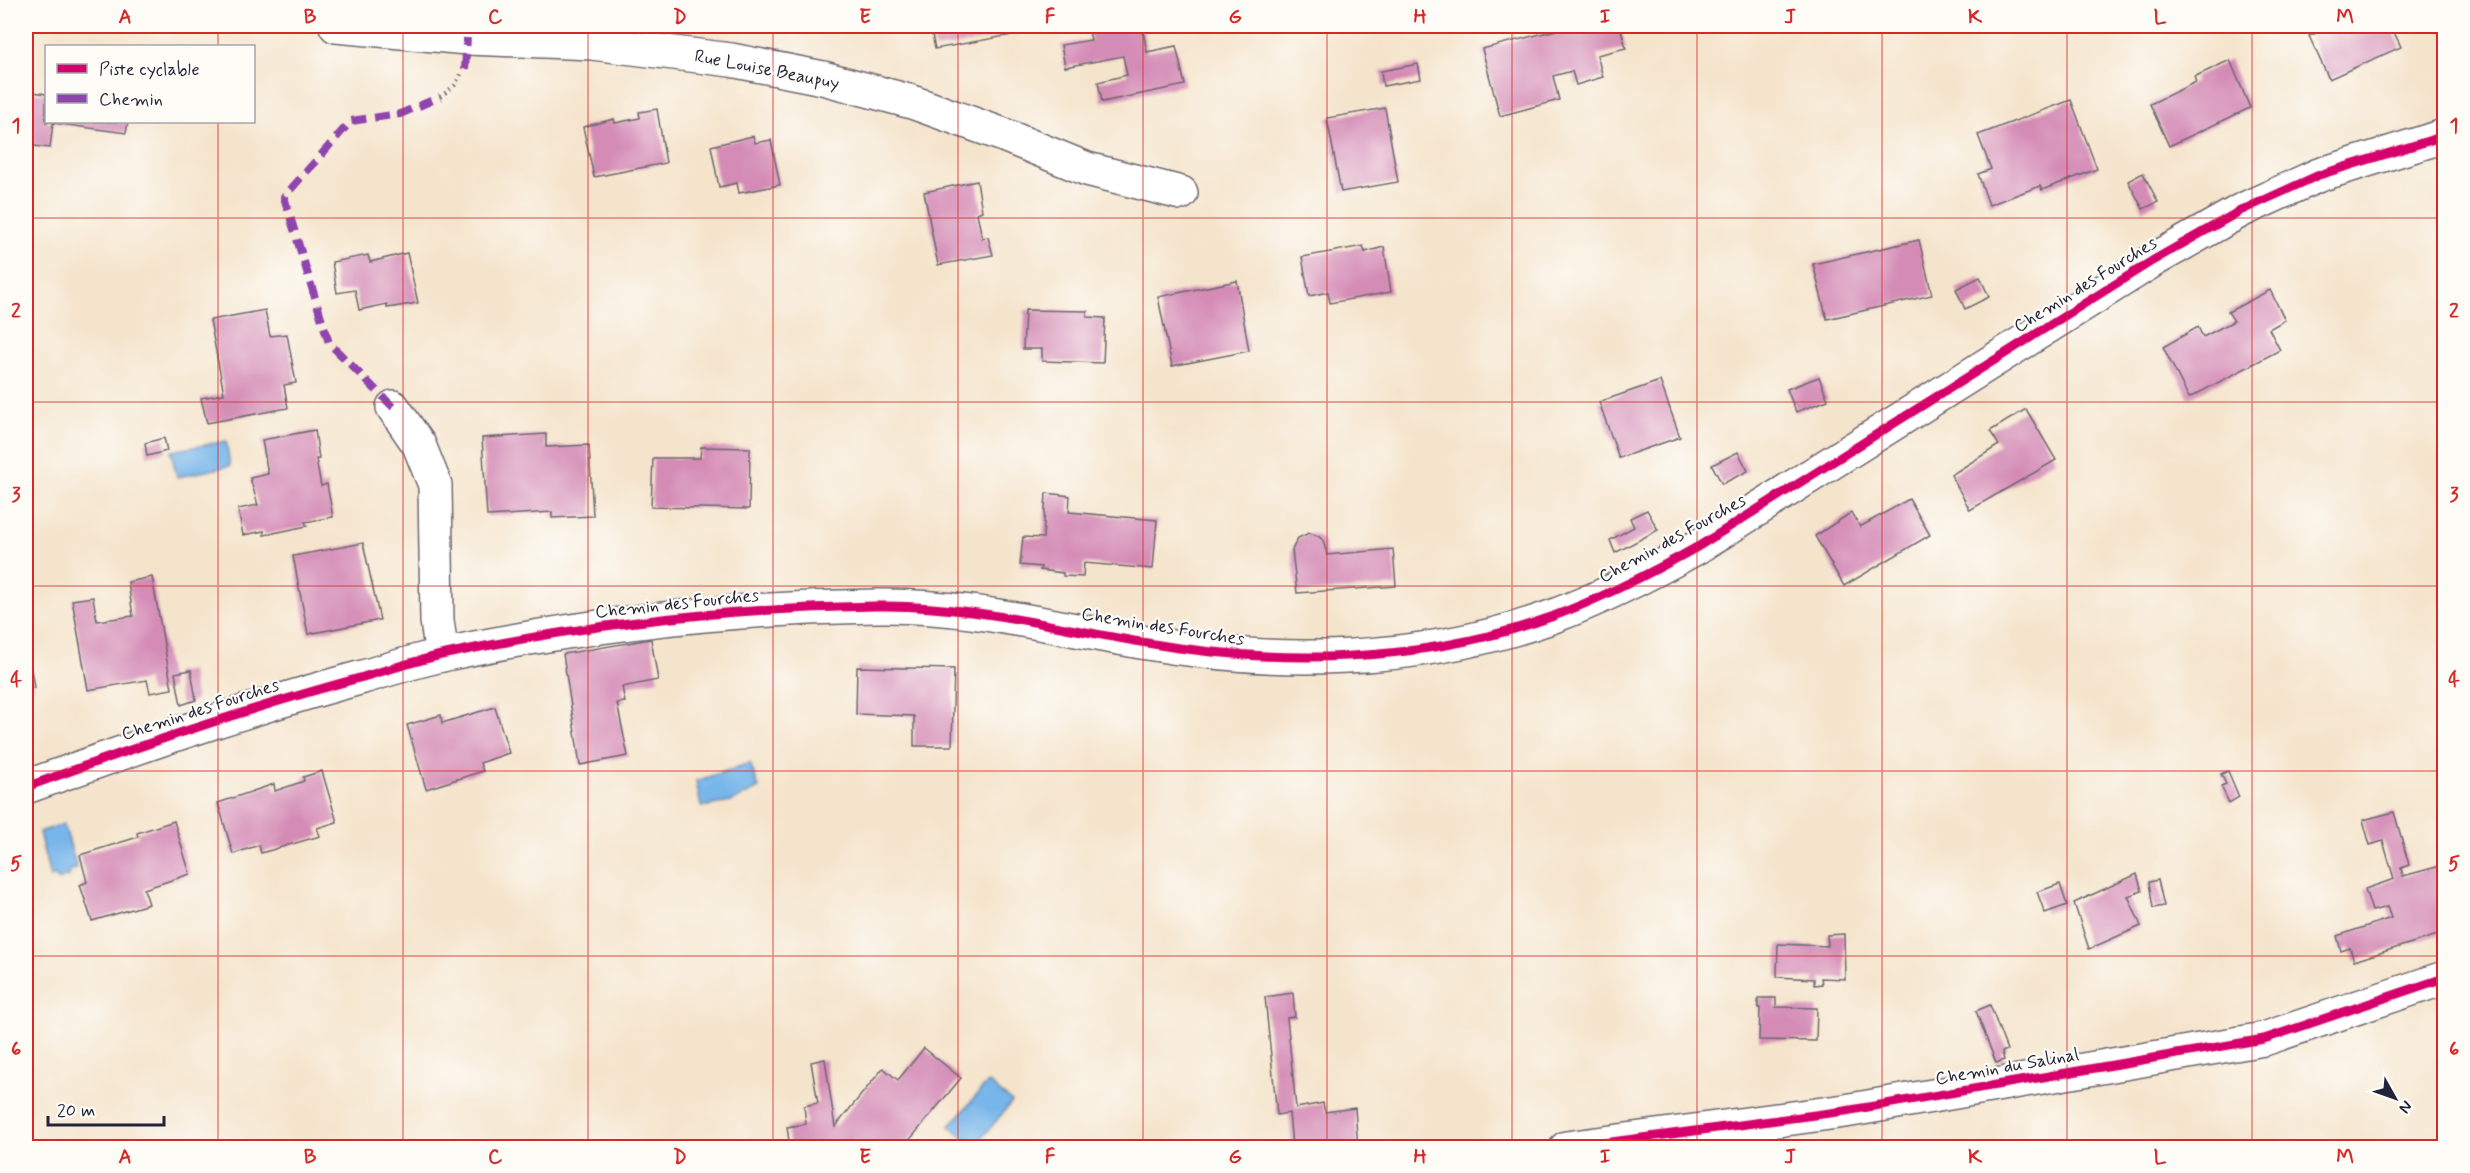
<svg xmlns="http://www.w3.org/2000/svg" width="2470" height="1173" font-family="Mynerve,sans-serif">
<rect width="100%" height="100%" fill="#fdfcf7"/>
<filter id="ink" filterUnits="userSpaceOnUse"><feTurbulence type="fractalNoise" baseFrequency=".0167" numOctaves="2"/><feDisplacementMap in="SourceGraphic" scale="12" xChannelSelector="R" yChannelSelector="G"/><feConvolveMatrix kernelMatrix="1 2 1 2 8 2 1 2 1" color-interpolation-filters="sRGB"/></filter>
<filter id="wash" filterUnits="userSpaceOnUse"><feTurbulence type="fractalNoise" baseFrequency=".008" numOctaves="4" result="noise"/><feDisplacementMap in="SourceGraphic" scale="24" xChannelSelector="R" yChannelSelector="G"/><feGaussianBlur stdDeviation="1.35" result="paint"/><feColorMatrix in="noise" values="0 0 0 0 0 0 0 0 0 0 0 0 0 0 0 0 0 1.4 0 .05"/><feComposite in="paint" operator="in"/></filter>
<g filter="url(#wash)">
<rect width="100%" height="100%" fill="#f5e4cc"/>
<g fill="#77b6ea" stroke="#4c6c92" stroke-width="1.5">
<polygon points="226,441 230,466 177,477 171,451"/>
<polygon points="750,763 759,788 731,802 701,807 696,781"/>
<polygon points="64,824 77,869 69,870 70,875 58,880 55,875 50,877 39,832"/>
<polygon points="988,1082 1012,1102 974,1147 950,1126"/>
</g>
<g id="blocks">
<g fill="#d48bb6">
<polygon points="952,26 1016,26 1017,34 935,49 931,30"/>
<polygon points="1088,26 1142,26 1147,52 1176,46 1185,85 1102,102 1098,82 1127,75 1123,56 1065,67 1061,45 1091,40"/>
<polygon points="1559,26 1620,26 1626,48 1597,55 1603,77 1576,85 1572,71 1553,76 1559,100 1500,116 1482,49 1560,29"/>
<polygon points="2332,26 2391,26 2401,47 2329,79 2309,36"/>
<polygon points="2230,60 2250,108 2169,146 2150,104 2196,82 2194,77"/>
<polygon points="1418,64 1421,79 1383,86 1381,71"/>
<polygon points="26,91 46,94 46,122 128,122 126,133 53,123 50,148 26,145"/>
<polygon points="2071,100 2097,169 2042,190 2040,186 1989,205 1978,174 1991,169 1978,135"/>
<polygon points="1385,108 1398,182 1341,192 1327,118"/>
<polygon points="657,109 666,163 594,177 583,127 614,119 615,123 640,118 639,112"/>
<polygon points="753,136 755,143 771,140 780,185 739,193 737,183 719,187 711,146"/>
<polygon points="2143,173 2158,202 2143,209 2128,181"/>
<polygon points="977,181 982,211 977,213 982,238 988,237 993,255 938,265 924,192"/>
<polygon points="1919,240 1932,295 1827,319 1813,264"/>
<polygon points="1363,246 1365,252 1384,247 1391,292 1330,303 1328,292 1309,296 1302,257"/>
<polygon points="407,253 418,303 387,308 387,304 359,310 355,290 337,293 332,262 368,255 370,262"/>
<polygon points="1980,277 1989,297 1965,309 1956,289"/>
<polygon points="1237,281 1249,351 1172,366 1158,297"/>
<polygon points="2270,290 2285,320 2269,329 2280,350 2189,398 2163,347 2198,327 2203,337 2234,321 2228,312"/>
<polygon points="265,310 270,336 287,334 296,383 284,385 288,408 207,423 201,398 224,394 210,320"/>
<polygon points="1025,310 1087,311 1087,317 1105,318 1103,363 1042,361 1042,349 1023,349"/>
<polygon points="1819,377 1828,400 1796,412 1787,389"/>
<polygon points="1660,381 1680,437 1619,458 1599,402"/>
<polygon points="2026,409 2056,460 1970,510 1951,475 1999,445 1990,431"/>
<polygon points="315,430 319,459 316,459 321,486 327,484 333,517 305,522 307,526 264,535 264,531 243,535 238,509 258,505 250,478 268,474 262,440"/>
<polygon points="546,434 546,447 589,445 593,516 552,518 552,512 487,516 482,438"/>
<polygon points="164,438 167,451 147,456 145,443"/>
<polygon points="701,447 750,448 749,509 651,507 653,458 700,458"/>
<polygon points="1738,452 1748,471 1722,484 1712,465"/>
<polygon points="1046,493 1070,496 1069,512 1157,520 1153,569 1084,563 1083,577 1063,576 1063,573 1040,570 1041,567 1020,565 1023,537 1043,538"/>
<polygon points="1909,499 1930,535 1844,586 1815,536 1852,512 1860,527"/>
<polygon points="1647,510 1658,530 1615,553 1610,540 1634,527 1630,518"/>
<polygon points="1309,533 1318,536 1323,540 1327,555 1393,549 1396,586 1297,593 1292,550 1298,538"/>
<polygon points="363,543 380,620 308,634 293,556"/>
<polygon points="152,577 172,689 150,693 147,680 88,690 72,600 93,597 97,621 133,616 128,582"/>
<polygon points="651,639 658,680 622,687 625,702 617,703 628,756 580,765 563,654"/>
<polygon points="26,660 31,669 34,688 26,689"/>
<polygon points="857,667 954,669 952,746 914,746 914,716 856,714"/>
<polygon points="191,670 196,700 181,705 175,673"/>
<polygon points="495,707 509,753 480,763 483,771 426,789 407,725 441,715 442,723"/>
<polygon points="322,771 337,822 317,828 320,836 261,853 259,845 233,854 218,803 274,784 275,791 304,781 303,777"/>
<polygon points="2228,771 2239,797 2229,803 2221,786 2226,784 2221,774"/>
<polygon points="2394,812 2409,865 2401,868 2403,876 2444,865 2444,933 2354,961 2350,948 2341,951 2337,936 2391,918 2387,907 2372,911 2365,889 2394,879 2383,841 2370,845 2363,820"/>
<polygon points="174,821 190,874 144,889 149,904 92,921 80,885 87,882 80,855 138,837 137,833"/>
<polygon points="2137,874 2142,891 2128,896 2141,926 2089,949 2074,903"/>
<polygon points="2158,880 2164,906 2153,908 2149,882"/>
<polygon points="2060,884 2067,905 2045,913 2037,892"/>
<polygon points="26,899 32,916 26,918"/>
<polygon points="1844,934 1845,979 1821,978 1822,984 1814,985 1814,979 1777,977 1778,944 1828,946 1827,935"/>
<polygon points="1293,993 1295,1017 1287,1018 1296,1108 1323,1103 1325,1112 1355,1108 1358,1148 1288,1148 1292,1145 1289,1113 1277,1115 1265,997"/>
<polygon points="1758,998 1776,998 1776,1007 1817,1008 1816,1041 1759,1040 1760,1008 1758,1008"/>
<polygon points="1990,1005 2007,1050 2002,1052 2004,1060 1996,1063 1976,1011"/>
<polygon points="924,1048 961,1078 903,1148 899,1144 896,1148 863,1148 854,1140 848,1148 790,1148 787,1127 806,1124 804,1106 818,1103 811,1062 825,1059 835,1127 883,1068 898,1080"/>
</g>
</g>
</g>
<g filter="url(#ink)">
<use href="#blocks" fill-opacity="0" stroke="#6c666e" stroke-width="1.5"/>
<g fill="none" stroke-linecap="round" stroke-linejoin="round">
<defs>
<g id="street">
<polyline points="336,26 467,38 592,43 731,60 823,78 912,102 1001,134 1087,169 1181,193"/>
<polyline points="393,407 419,445 435,485 437,621 442,655"/>
<path d="M26,787C137,747 248,708 363,677C390,669 418,660 446,654C587,624 731,608 875,606C966,604 1052,627 1141,642C1276,666 1420,664 1551,617C1603,598 1651,573 1699,546L2152,261L2240,211L2319,175L2444,136"/>
<polyline points="1566,1148 1845,1111 2264,1039 2444,978"/>
</g>
</defs>
<use href="#street" stroke="#6c666e" stroke-width="36"/>
<polyline stroke="#6c666e" stroke-width="4" stroke-dasharray="1.5 4.5" stroke-linecap="butt" points="440,97 455,85 461,74"/>
<use href="#street" stroke="#fff" stroke-width="33"/>
<g stroke="#8e44ad" stroke-width="8" stroke-dasharray="15 8" stroke-linecap="butt">
<polyline points="465,69 467,38"/>
<polyline points="393,407 329,343 284,197 351,121 400,114 440,97"/>
</g>
<defs>
<g id="cycleway">
<path d="M26,787C137,747 248,708 363,677C390,669 418,660 446,654C587,624 731,608 875,606C966,604 1052,627 1141,642C1276,666 1420,664 1551,617C1603,598 1651,573 1699,546L2152,261L2240,211L2319,175L2444,136"/>
<polyline points="1566,1148 1845,1111 2264,1039 2444,978"/>
</g>
</defs>
<use href="#cycleway" stroke="#fdfcf7" stroke-width="13"/>
<use href="#cycleway" stroke="#d6006c" stroke-width="9"/>
</g>
</g>
<path fill="none" stroke="#d62828" stroke-width="1.5" stroke-opacity="0.55" d="M218,26V46M403,26V1148M588,26V1148M773,26V1148M958,26V1148M1143,26V1148M1327,26V1148M1512,26V1148M1697,26V1148M1882,26V1148M2067,26V1148M2252,26V1148M218,122V1148M26,218H2444M26,402H2444M26,586H2444M26,771H2444M26,956H2444"/>
<g text-anchor="middle" stroke-width="4.5" stroke-linejoin="round" paint-order="stroke">
<g font-size="18" fill="#22223b" stroke="#fdfcf7">
<text transform="translate(767 69) rotate(11)" y="6">Rue Louise Beaupuy</text>
<text transform="translate(2085 284) rotate(-32)" y="6">Chemin des Fourches</text>
<text transform="translate(1672 538) rotate(-29)" y="6">Chemin des Fourches</text>
<text transform="translate(677 603) rotate(-6)" y="6">Chemin des Fourches</text>
<text transform="translate(1163 626) rotate(9)" y="6">Chemin des Fourches</text>
<text transform="translate(200 709) rotate(-18)" y="6">Chemin des Fourches</text>
<text transform="translate(2007 1066) rotate(-10)" y="6">Chemin du Salinal</text>
</g>
</g>
<rect width="2470" height="1173" fill="none" stroke="#fdfcf7" stroke-width="66"/>
<rect x="45" y="45" width="210" height="78" fill="#fdfcf7" stroke="#a5a5ac" stroke-width="1.5"/>
<rect x="57" y="64" width="30" height="9" fill="#d6006c" stroke="#a5a5ac" stroke-width="1.5"/>
<text x="99" y="75" font-size="18" fill="#22223b">Piste cyclable</text>
<rect x="57" y="94" width="30" height="9" fill="#8e44ad" stroke="#a5a5ac" stroke-width="1.5"/>
<text x="99" y="105" font-size="18" fill="#22223b">Chemin</text>
<g transform="translate(2395 1098) rotate(130)" stroke="#fdfcf7" stroke-width="4.5" paint-order="stroke">
<path d="M0-4.5L10 22L0 15L-10 22Z" fill="#22223b"/>
<text y="-9" font-size="16" font-weight="bold" text-anchor="middle" fill="#22223b">N</text>
</g>
<path d="M48 1116v9h116v-9" fill="none" stroke="#22223b" stroke-width="3"/>
<text x="57" y="1116" font-size="18" fill="#22223b" stroke="#fdfcf7" stroke-width="4.5" paint-order="stroke">20 m</text>
<rect x="33" y="33" width="2404" height="1107" fill="none" stroke="#d62828" stroke-width="2"/>
<g font-size="20" text-anchor="middle" font-weight="bold" fill="#d62828">
<text x="125" y="23">A</text>
<text x="310" y="23">B</text>
<text x="495" y="23">C</text>
<text x="680" y="23">D</text>
<text x="865" y="23">E</text>
<text x="1050" y="23">F</text>
<text x="1235" y="23">G</text>
<text x="1420" y="23">H</text>
<text x="1605" y="23">I</text>
<text x="1790" y="23">J</text>
<text x="1975" y="23">K</text>
<text x="2160" y="23">L</text>
<text x="2345" y="23">M</text>
<text x="16" y="132">1</text>
<text x="2454" y="132">1</text>
<text x="16" y="317">2</text>
<text x="2454" y="317">2</text>
<text x="16" y="501">3</text>
<text x="2454" y="501">3</text>
<text x="16" y="686">4</text>
<text x="2454" y="686">4</text>
<text x="16" y="870">5</text>
<text x="2454" y="870">5</text>
<text x="16" y="1055">6</text>
<text x="2454" y="1055">6</text>
<text x="125" y="1163">A</text>
<text x="310" y="1163">B</text>
<text x="495" y="1163">C</text>
<text x="680" y="1163">D</text>
<text x="865" y="1163">E</text>
<text x="1050" y="1163">F</text>
<text x="1235" y="1163">G</text>
<text x="1420" y="1163">H</text>
<text x="1605" y="1163">I</text>
<text x="1790" y="1163">J</text>
<text x="1975" y="1163">K</text>
<text x="2160" y="1163">L</text>
<text x="2345" y="1163">M</text>
</g>
</svg>
